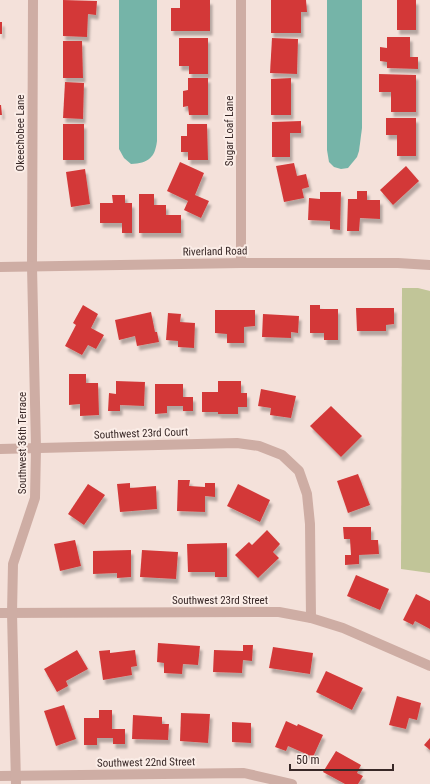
<svg xmlns="http://www.w3.org/2000/svg" width="430" height="784" font-family="'Roboto Condensed',sans-serif">
<defs>
<filter id="shadow"><feDropShadow dx="2.5" dy="4.5" stdDeviation="1" flood-color="#0004"/></filter>
</defs>
<rect width="100%" height="100%" fill="#f4e1da"/>
<polygon fill="#c1c598" points="402,288 418,288 430,291 430,573 401,569"/>
<g fill="#75b4a8">
<path d="M119,0H157V141C155,158 148,163 131,164L124,158L119,149Z"/>
<polygon points="327,0 362,0 362,128 359,151 357,157 348,168 341,169 334,167 329,162 327,150"/>
</g>
<g fill="#d33939" filter="url(#shadow)">
<polygon points="63,0 97,1 96,15 88,14 87,37 63,36"/>
<polygon points="180,0 210,0 210,31 171,31 171,8 180,8"/>
<polygon points="271,0 306,0 307,12 301,12 301,33 271,33"/>
<rect x="397" y="0" width="19" height="30"/>
<rect x="0" y="22" width="2" height="12"/>
<polygon points="387,37 410,37 410,57 418,57 418,69 387,68 387,62 380,61 380,47 387,48"/>
<polygon points="179,38 208,38 208,74 189,74 189,66 179,66"/>
<polygon points="272,38 298,39 297,74 270,73"/>
<polygon points="63,41 82,41 83,78 63,78"/>
<polygon points="379,74 416,75 416,112 391,112 391,92 379,92"/>
<polygon points="188,78 208,78 208,115 189,115 188,106 183,107 183,91 188,90"/>
<polygon points="291,78 291,115 271,115 271,79"/>
<polygon points="65,82 84,83 83,119 63,118"/>
<polygon points="0,105 1,105 2,115 0,115"/>
<polygon points="386,118 416,118 416,156 397,156 397,135 386,135"/>
<polygon points="301,121 301,133 290,133 290,157 272,157 272,122"/>
<rect x="63" y="124" width="21" height="36"/>
<polygon points="187,124 207,124 208,160 188,160 188,152 181,152 181,136 187,136"/>
<polygon points="180,162 204,173 195,195 209,201 201,218 184,210 188,201 167,191"/>
<polygon points="294,163 297,176 306,174 309,187 302,189 304,198 284,202 276,166"/>
<polygon points="406,166 419,181 393,205 380,190"/>
<polygon points="85,169 90,204 71,207 66,172"/>
<polygon points="357,191 367,191 367,200 380,200 380,219 360,218 359,231 347,231 348,199 357,199"/>
<polygon points="320,192 341,192 340,230 330,229 330,221 308,220 309,198 320,199"/>
<polygon points="139,194 154,194 154,205 166,205 166,215 181,215 181,233 139,233"/>
<polygon points="112,195 125,195 125,203 132,203 132,233 122,233 122,223 100,223 100,203 113,203"/>
<polygon points="83,305 98,314 91,328 104,335 96,349 88,345 82,355 65,346 76,325 73,323"/>
<polygon points="310,305 320,305 320,309 338,309 338,340 324,340 324,333 310,333"/>
<polygon points="356,308 394,308 394,324 386,325 386,331 357,331"/>
<polygon points="215,310 255,310 255,326 244,327 244,343 227,343 227,334 215,333"/>
<polygon points="151,312 155,332 157,332 159,342 137,346 135,336 119,340 115,320"/>
<polygon points="168,313 181,314 180,322 195,323 194,348 178,347 178,341 166,340"/>
<polygon points="263,314 299,316 298,333 291,332 291,338 262,337"/>
<polygon points="69,374 86,374 86,383 98,383 99,415 80,416 80,404 69,405"/>
<polygon points="116,381 145,382 144,406 120,405 120,411 108,411 109,393 116,394"/>
<polygon points="218,381 241,381 241,393 247,393 247,407 238,407 238,414 218,414 218,412 202,412 202,392 218,392"/>
<polygon points="155,384 183,384 183,397 193,397 193,411 183,411 183,406 167,406 167,413 155,414"/>
<polygon points="261,389 296,396 291,418 270,415 271,408 258,406"/>
<polygon points="331,406 362,436 341,457 310,426"/>
<polygon points="358,474 370,505 348,513 337,481"/>
<polygon points="178,480 190,480 189,486 205,487 205,483 215,483 215,497 205,496 205,512 177,511"/>
<polygon points="130,483 130,488 156,486 157,509 120,512 117,484"/>
<polygon points="88,484 105,495 84,525 68,514"/>
<polygon points="238,484 270,500 260,522 227,506"/>
<polygon points="343,527 371,527 371,540 378,540 379,554 359,555 359,564 345,565 345,555 351,555 350,539 344,539"/>
<polygon points="267,530 280,544 273,552 279,558 258,578 235,555 249,542 252,545"/>
<polygon points="75,540 81,566 60,571 54,544"/>
<polygon points="227,543 227,577 215,577 215,572 188,572 187,544"/>
<polygon points="131,550 131,577 117,578 117,573 93,574 93,551"/>
<polygon points="142,550 178,552 176,579 140,577"/>
<polygon points="356,575 389,589 380,610 347,596"/>
<polygon points="416,594 430,601 430,629 415,621 413,625 403,620"/>
<polygon points="158,643 200,646 198,665 183,664 182,674 164,673 164,663 157,662"/>
<polygon points="243,645 253,645 252,661 243,660 242,673 213,672 214,650 243,651"/>
<polygon points="273,647 313,653 310,674 269,668"/>
<polygon points="77,650 88,669 66,681 68,686 57,692 44,669"/>
<polygon points="110,650 110,653 135,650 137,666 131,667 132,675 103,680 99,651"/>
<polygon points="326,671 363,688 352,710 316,692"/>
<polygon points="397,696 421,703 417,720 409,718 406,729 389,725"/>
<polygon points="64,705 76,739 56,746 44,711"/>
<polygon points="99,710 112,710 112,729 125,729 125,744 113,744 113,738 97,738 97,745 84,745 84,718 99,718"/>
<polygon points="181,713 210,714 208,743 180,741"/>
<polygon points="133,715 162,717 162,724 169,724 168,740 132,739"/>
<polygon points="286,721 297,726 298,724 323,735 313,757 288,746 286,751 275,747"/>
<polygon points="232,722 251,723 251,743 232,742"/>
<polygon points="430,738 430,750 424,745"/>
<polygon points="336,751 361,765 357,773 363,776 358,784 345,784 323,772"/>
</g>
<g fill="none" stroke-linecap="round" stroke-linejoin="round">
<g stroke="#ceada4" stroke-width="10">
<polyline points="241,263 241,0"/>
<polyline points="0,449 237,443 259,446 282,455 299,471 307,494 310,524 311,618"/>
<polyline points="0,613 279,612 311,618 343,628 430,666"/>
<polyline points="0,776 244,773 292,784"/>
<polyline points="16,784 12,613 13,564 35,498 36,448 32,267 33,0"/>
</g>
<polyline stroke="#ceada4" stroke-width="10" points="0,267 241,263 398,263 430,265"/>
</g>
<g text-anchor="middle" stroke-width="4" stroke-linejoin="round" paint-order="stroke">
<g font-size="11" fill="#382827" stroke="#fbede7">
<text transform="translate(229 131) rotate(-90)" y="4">Sugar Loaf Lane</text>
<text transform="translate(20 133) rotate(-90)" y="4">Okeechobee Lane</text>
<text transform="translate(215 251) rotate(-1)" y="4">Riverland Road</text>
<text transform="translate(141 433) rotate(-2)" y="4">Southwest 23rd Court</text>
<text transform="translate(22 443) rotate(-90)" y="4">Southwest 36th Terrace</text>
<text x="220" y="604">Southwest 23rd Street</text>
<text transform="translate(146 762) rotate(-1)" y="4">Southwest 22nd Street</text>
</g>
</g>
<path d="M290 764v6h103v-6" fill="none" stroke="#382827" stroke-width="2"/>
<text x="296" y="764" font-size="12" fill="#382827" stroke="#fbede7" stroke-width="3" paint-order="stroke">50 m</text>
</svg>
